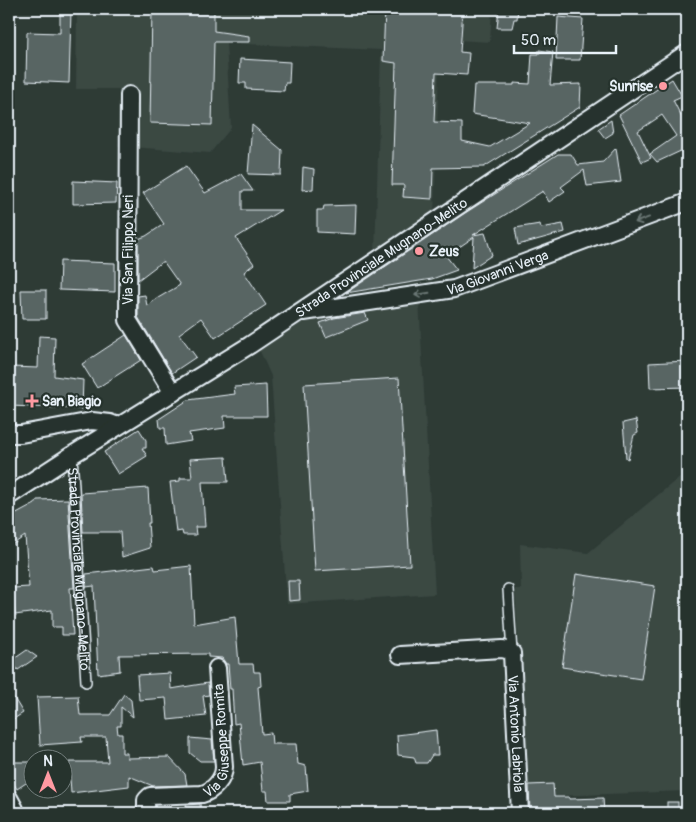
<svg xmlns="http://www.w3.org/2000/svg" width="696" height="822" font-family="Pangolin,sans-serif">
<rect width="100%" height="100%" fill="#2e3b35"/>
<filter id="ink" filterUnits="userSpaceOnUse"><feTurbulence type="fractalNoise" baseFrequency=".02" numOctaves="2"/><feDisplacementMap in="SourceGraphic" scale="10" xChannelSelector="R" yChannelSelector="G"/><feConvolveMatrix kernelMatrix="1 2 1 2 8 2 1 2 1" color-interpolation-filters="sRGB"/></filter>
<g filter="url(#ink)">
<g fill="#3b4843">
<polygon points="77,9 492,9 490,42 440,39 434,216 375,255 381,50 226,43 231,128 210,153 118,146 119,89 76,89"/>
<polygon points="419,300 435,594 287,604 271,376 259,349 302,321"/>
<polygon points="687,471 687,791 528,797 515,589 521,589 520,544 588,553"/>
</g>
<g fill="#596563" stroke="#e8f1f8">
<polygon points="152,9 214,9 214,31 249,36 249,42 214,42 212,125 150,123"/>
<polygon points="385,9 463,9 460,52 469,53 467,75 436,73 434,122 462,123 462,141 490,147 530,123 472,114 474,85 514,85 514,83 530,84 532,54 539,54 539,50 553,52 550,85 581,84 580,107 484,167 433,168 432,199 403,197 404,185 392,185 396,63 383,61"/>
<polygon points="499,9 518,9 517,19 514,19 512,28 497,28"/>
<polygon points="60,11 71,11 69,83 26,81 27,32 60,33"/>
<polygon points="558,17 583,19 580,60 556,60"/>
<polygon points="240,59 290,62 289,83 285,83 284,91 246,89 246,83 239,83"/>
<polygon points="672,79 682,96 673,100 687,128 687,153 685,149 657,162 650,154 676,136 662,115 638,131 651,158 642,162 619,115"/>
<polygon points="611,120 613,133 605,138 598,129"/>
<polygon points="252,125 282,150 281,175 248,174"/>
<polygon points="616,148 621,182 587,186 584,170 561,187 565,191 549,202 543,191 473,235 485,233 492,255 472,268 474,237 446,256 457,270 432,279 346,293 465,213 558,154 571,154 578,165 603,162"/>
<polygon points="186,166 205,193 241,174 253,191 242,191 242,210 281,210 236,238 254,264 244,272 266,305 215,338 201,318 179,334 196,357 172,373 138,317 138,296 145,295 147,306 158,298 180,285 163,261 138,280 138,239 146,236 164,224 143,193"/>
<polygon points="303,167 314,169 313,189 302,190"/>
<polygon points="73,181 117,183 116,203 73,204"/>
<polygon points="356,205 355,234 317,232 317,210 323,210 324,206"/>
<polygon points="540,224 541,228 563,224 565,232 518,245 515,228"/>
<polygon points="60,261 115,263 115,292 59,290"/>
<polygon points="21,290 46,290 46,319 22,319"/>
<polygon points="365,313 368,320 326,337 320,323 334,318"/>
<polygon points="126,335 141,360 97,388 82,364"/>
<polygon points="39,336 55,337 54,376 83,380 82,409 10,406 11,367 38,368"/>
<polygon points="687,361 687,387 650,388 649,363"/>
<polygon points="399,378 410,565 315,571 304,384"/>
<polygon points="266,385 267,416 224,416 225,428 189,433 191,441 166,445 165,428 160,428 159,419 188,400 235,394 234,387"/>
<polygon points="636,420 638,433 634,435 628,459 626,458 623,423"/>
<polygon points="139,429 146,440 146,448 142,448 147,456 118,474 104,452"/>
<polygon points="226,457 228,482 202,482 205,527 195,527 196,535 183,535 182,531 176,532 170,482 180,481 180,478 192,478 190,459"/>
<polygon points="148,488 150,523 148,523 150,548 122,557 120,532 83,532 81,493"/>
<polygon points="68,499 74,588 70,588 73,635 62,635 62,627 52,627 52,610 15,615 13,588 29,587 25,536 9,547 9,518 35,504 37,500"/>
<polygon points="154,566 155,570 191,566 194,624 235,617 239,664 253,664 254,672 260,672 261,686 258,687 262,734 271,733 272,744 296,744 298,764 306,766 308,791 290,794 290,801 268,801 267,791 263,791 260,762 243,765 239,723 234,724 232,689 230,689 228,664 226,664 222,658 208,657 208,654 119,655 120,671 98,674 94,586 86,587 86,574"/>
<polygon points="576,574 655,586 641,679 562,667"/>
<polygon points="288,581 299,581 300,600 289,601"/>
<polygon points="27,650 37,657 18,670 11,661"/>
<polygon points="170,673 171,689 208,683 209,695 203,696 206,716 168,720 166,698 139,700 137,675"/>
<polygon points="9,690 23,713 9,722"/>
<polygon points="124,694 131,700 133,717 121,707 121,726 117,726 118,734 122,734 122,753 127,753 127,758 169,757 185,774 187,785 153,786 129,776 129,786 71,793 69,762 108,762 106,737 81,737 82,742 40,745 37,697 78,696 80,715 110,715"/>
<polygon points="436,730 438,755 432,755 427,763 416,763 414,757 398,755 397,735"/>
<polygon points="190,738 212,740 214,761 200,761 190,753"/>
<polygon points="9,762 32,762 32,779 17,789 9,776"/>
<polygon points="553,784 554,797 569,797 569,799 603,798 604,813 530,813 529,785"/>
<rect x="667" y="802" width="11" height="11"/>
<polygon points="200,804 201,813 187,813 186,805"/>
</g>
<g fill="none" stroke-linecap="round" stroke-linejoin="round">
<defs>
<g id="lane">
<path id="s1" d="M72,455L86,682"/>
<polyline points="508,589 512,653"/>
</g>
<g id="street">
<polyline points="129,95 128,320 173,393"/>
<path id="s2" d="M304,312L454,289L687,202"/>
<polyline points="9,431 13,434 21,434 92,421 110,423 118,426"/>
<path id="s3" d="M9,496L72,455L250,345L687,53"/>
<path id="s4" d="M400,655L502,649L510,651L512,653L520,813"/>
<polyline points="9,798 15,809"/>
<path id="s5" d="M146,813V800L150,796L202,794C213,791 224,779 224,767L217,668"/>
</g>
</defs>
<use href="#lane" stroke="#e8f1f8" stroke-width="12"/>
<use href="#street" stroke="#e8f1f8" stroke-width="20"/>
<use href="#lane" stroke="#26332d" stroke-width="9"/>
<use href="#street" stroke="#26332d" stroke-width="16"/>
</g>
<defs><path id="oneway-shaft" d="M-6 0H5M1.5-3L5.5 0L1.5 3" fill="none" stroke-width="1.6" stroke-linecap="round" stroke-linejoin="round" transform="scale(1.25)"/></defs>
<g stroke="#6a7674">
<use href="#oneway-shaft" transform="translate(642 220) rotate(160)"/>
<use href="#oneway-shaft" transform="translate(422 294) rotate(171)"/>
</g>
</g>
<g fill="#ff9aa2" stroke="#26332d" stroke-width="2">
<circle cx="663" cy="86" r="5"/>
<circle cx="419" cy="251" r="5"/>
<path d="M29.5 393.5h5v5h5v5h-5v5h-5v-5h-5v-5h5z"/>
</g>
<g text-anchor="middle" stroke-width="4.5" stroke-linejoin="round" paint-order="stroke">
<g font-size="14" font-weight="bold" fill="#e8f1f8" stroke="#26332d" text-anchor="start">
<text x="653" y="91" text-anchor="end">Sunrise</text>
<text x="429" y="256">Zeus</text>
<text x="42" y="406">San Biagio</text>
</g>
<g font-size="14" fill="#e8f1f8" stroke="#26332d">
<text transform="translate(128 250) rotate(-90)" y="5">Via San Filippo Neri</text>
<text dy="5" stroke="none"><textPath href="#s3" startOffset="442">Strada Provinciale Mugnano-Melito</textPath></text>
<text dy="5" stroke="none"><textPath href="#s2" startOffset="198">Via Giovanni Verga</textPath></text>
<text dy="5" stroke="none"><textPath href="#s1" startOffset="114">Strada Provinciale Mugnano-Melito</textPath></text>
<text dy="5" stroke="none"><textPath href="#s4" startOffset="194">Via Antonio Labriola</textPath></text>
<text dy="5" stroke="none"><textPath href="#s5" startOffset="132">Via Giuseppe Romita</textPath></text>
</g>
</g>
<rect width="696" height="822" fill="none" stroke="#26332d" stroke-width="30"/>
<rect x="15" y="15" width="666" height="792" fill="none" stroke="#e8f1f8" stroke-width="2" filter="url(#ink)"/>
<g transform="translate(48 774)"><circle r="24" fill="#26332d" stroke="#747f7e"/>
<path d="M0-4L9 19L0 12L-9 19Z" fill="#ff9aa2"/>
<text y="-8" font-size="14" font-weight="bold" text-anchor="middle" fill="#e8f1f8">N</text>
</g>
<path d="M514 45v8h102v-8" fill="none" stroke="#e8f1f8" stroke-width="2.5"/>
<text x="521" y="45" font-size="15" fill="#e8f1f8" stroke="#26332d" stroke-width="4" paint-order="stroke">50 m</text>
</svg>
